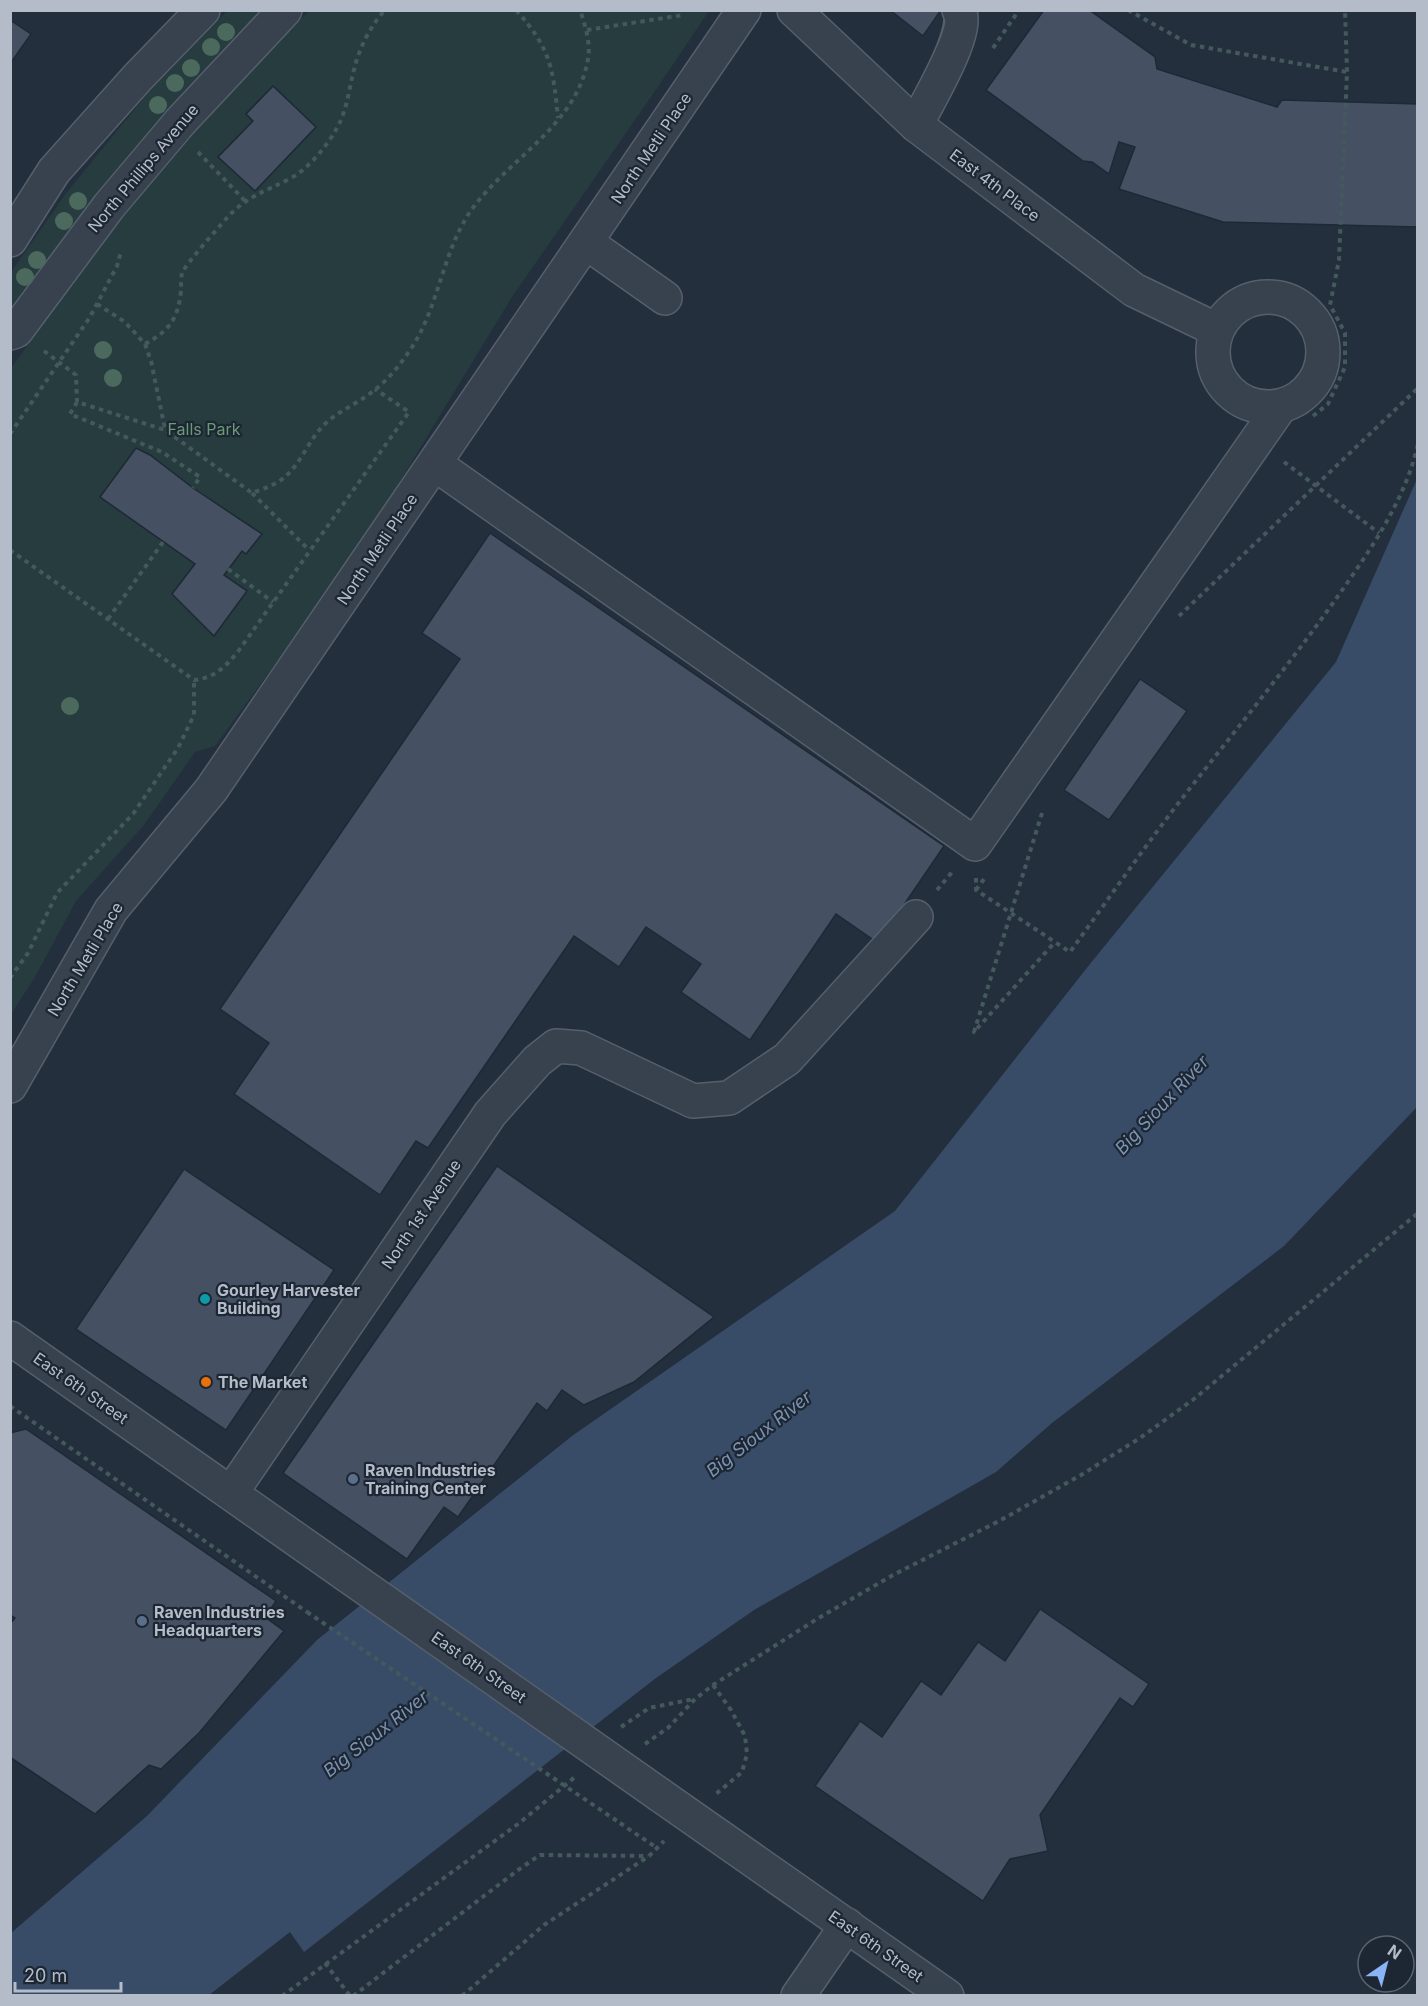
<svg xmlns="http://www.w3.org/2000/svg" width="1428" height="2006" font-family="Inter,sans-serif">
<rect width="100%" height="100%" fill="#242f3e"/>
<g fill="#263c3f">
<path d="M227,11H262C220,54 177,98 138,144C94,196 56,251 17,306H11V272L67,192L148,93Z"/>
<polygon points="309,11 709,11 653,94 512,297 394,491 309,618 215,746 195,752 144,825 76,901 35,977 11,1014 10,370 116,221 217,103"/>
</g>
<polygon fill="#394c67" points="1417,479 1417,1107 1284,1246 1052,1423 996,1472 754,1610 656,1678 304,1952 290,1932 209,1995 11,1996 11,1933 147,1816 317,1640 572,1436 895,1211 1090,964 1336,662"/>
<g fill="#455162" stroke="#1f2835" stroke-width="1.5">
<polygon points="890,10 941,10 923,36"/>
<polygon points="1044,10 1089,10 1155,57 1157,69 1277,107 1282,100 1418,104 1418,227 1223,222 1119,189 1135,147 1119,142 1109,174 1092,162 1083,161 986,90"/>
<polygon points="10,20 31,34 10,64"/>
<polygon points="273,86 316,127 255,191 218,157 253,121 246,114"/>
<polygon points="136,448 150,455 193,488 262,534 246,554 242,551 224,575 247,591 214,636 172,594 195,564 100,497"/>
<polygon points="490,533 944,846 878,943 836,914 750,1040 681,992 701,964 646,927 619,967 574,936 428,1148 416,1141 380,1195 234,1094 269,1043 220,1009 460,659 422,633"/>
<polygon points="1140,679 1187,711 1109,820 1064,790"/>
<polygon points="497,1166 714,1317 634,1382 584,1405 562,1390 547,1411 537,1403 458,1517 444,1507 407,1559 283,1473"/>
<polygon points="184,1169 334,1270 226,1430 76,1329"/>
<polygon points="26,1429 276,1601 265,1617 284,1631 199,1733 161,1769 149,1765 95,1814 10,1757 10,1624 15,1618 10,1615 10,1433"/>
<polygon points="1040,1609 1149,1684 1133,1707 1120,1698 1040,1815 1048,1851 1010,1859 983,1901 815,1786 860,1721 882,1737 921,1681 941,1695 978,1642 1005,1661"/>
</g>
<g fill="none" stroke-linecap="round" stroke-linejoin="round">
<defs>
<g id="minor">
<polyline points="794,10 916,125 1134,290 1217,330"/>
<path d="M916,125C927,102 971,31 959,10"/>
<polyline points="10,240 54,171 138,77 203,10"/>
<polyline points="587,243 665,298"/>
<circle cx="1268" cy="352" r="55"/>
<polyline points="10,333 16,331 109,206 180,122 285,10"/>
<polyline points="435,464 975,844 1280,407"/>
<polyline points="10,1086 111,910 211,790 744,10"/>
<polyline points="10,1338 344,1573"/>
<polyline points="231,1493 490,1114 537,1061 556,1046 581,1048 693,1101 729,1098 787,1059 916,917"/>
<polyline points="660,1795 947,1996"/>
<polyline points="798,1996 847,1925"/>
</g>
</defs>
<use href="#minor" stroke="#565f6c" stroke-width="36"/>
<g stroke="#44595c" stroke-width="4" stroke-dasharray="4.5 4.5" stroke-linecap="butt">
<path d="M516,10C551,49 553,68 558,118"/>
<polyline points="1128,10 1191,45 1347,72"/>
<polyline points="587,30 683,15"/>
<polyline points="993,48 1019,10"/>
<polyline points="198,152 246,202"/>
<polyline points="97,304 125,322 145,344 151,361 165,429"/>
<path d="M145,344C169,331 178,319 181,291C181,285 181,278 182,273C185,265 218,228 226,219C246,196 265,192 291,178C309,168 327,146 337,128C348,108 349,87 355,66C360,47 371,25 385,10"/>
<path d="M44,351L76,375L77,402L165,430L252,493C262,489 273,486 281,480C301,466 308,439 326,423C338,412 354,405 368,395C384,384 397,369 408,353C439,310 441,255 470,212C506,160 577,126 588,59C591,43 585,25 580,10"/>
<polyline points="77,402 70,414 162,452 200,477 193,488"/>
<polyline points="1313,416 1328,404 1345,367 1345,333 1330,305 1339,260 1347,72 1345,10"/>
<polyline points="10,434 90,317 117,266 121,252"/>
<polyline points="1284,462 1379,533"/>
<polyline points="252,493 309,550"/>
<path d="M10,550L194,680C214,678 224,668 237,653L409,412L375,389"/>
<polyline points="228,569 273,602"/>
<polyline points="1179,616 1418,388"/>
<polyline points="108,619 163,542"/>
<polyline points="1042,813 974,1032 1055,942"/>
<path d="M976,878V890L1070,952C1110,897 1149,840 1191,787C1239,726 1288,666 1333,603C1367,555 1405,502 1418,444"/>
<polyline points="937,890 953,871"/>
<polyline points="976,890 984,879"/>
<polyline points="10,978 28,953 57,893 133,814 178,748 194,715 194,680"/>
<polyline points="10,1406 307,1612"/>
<polyline points="713,1685 731,1710 745,1736 747,1754 742,1772 716,1794"/>
<polyline points="621,1727 649,1708 694,1699"/>
<polyline points="645,1744 669,1727 695,1699 713,1685 817,1619 893,1575 1001,1520 1081,1475 1140,1438 1194,1399 1418,1213"/>
<polyline points="620,1823 657,1848"/>
<polyline points="325,1963 350,1996"/>
<polyline points="282,1996 518,1824 575,1777"/>
<polyline points="353,1996 518,1870 540,1855 648,1856"/>
<polyline points="462,1996 544,1925 649,1856 664,1841"/>
</g>
<use href="#minor" stroke="#38414e" stroke-width="33"/>
<defs>
<polyline id="minor-bridge" points="344,1573 660,1795"/>
</defs>
<use href="#minor-bridge" stroke="#565f6c" stroke-width="36" stroke-linecap="butt"/>
<polyline stroke="#44595c" stroke-width="4" stroke-dasharray="4.5 4.5" stroke-linecap="butt" points="307,1612 620,1823"/>
<use href="#minor-bridge" stroke="#38414e" stroke-width="33"/>
</g>
<g fill="#4b6a5d">
<circle cx="226" cy="32" r="9"/>
<circle cx="211" cy="47" r="9"/>
<circle cx="191" cy="68" r="9"/>
<circle cx="175" cy="83" r="9"/>
<circle cx="158" cy="105" r="9"/>
<circle cx="78" cy="201" r="9"/>
<circle cx="64" cy="221" r="9"/>
<circle cx="37" cy="260" r="9"/>
<circle cx="25" cy="277" r="9"/>
<circle cx="103" cy="350" r="9"/>
<circle cx="113" cy="378" r="9"/>
<circle cx="70" cy="706" r="9"/>
</g>
<circle fill="#0f9aa8" stroke="#1d2633" stroke-width="2" cx="205" cy="1299" r="6"/>
<circle fill="#e8710a" stroke="#1d2633" stroke-width="2" cx="206" cy="1382" r="6"/>
<g fill="#5c6f8a" stroke="#1d2633" stroke-width="2">
<circle cx="353" cy="1479" r="6"/>
<circle cx="142" cy="1621" r="6"/>
</g>
<g text-anchor="middle" stroke-width="4.5" stroke-linejoin="round" paint-order="stroke">
<g font-size="16" fill="#b4bcc9" stroke="#1d2633">
<text transform="translate(651 148) rotate(-56)" y="6">North Metli Place</text>
<text transform="translate(143 168) rotate(-50)" y="6">North Phillips Avenue</text>
<text transform="translate(995 185) rotate(37)" y="6">East 4th Place</text>
<text transform="translate(377 549) rotate(-56)" y="6">North Metli Place</text>
<text transform="translate(85 959) rotate(-59)" y="6">North Metli Place</text>
<text transform="translate(421 1214) rotate(-56)" y="6">North 1st Avenue</text>
<text transform="translate(81 1388) rotate(35)" y="6">East 6th Street</text>
<text transform="translate(479 1667) rotate(35)" y="6">East 6th Street</text>
<text transform="translate(876 1946) rotate(35)" y="6">East 6th Street</text>
</g>
<g font-size="16" fill="#6b9a76" stroke="#1d2633">
<text x="204" y="435">Falls Park</text>
</g>
<g font-size="16" font-weight="bold" fill="#b4bcc9" stroke="#1d2633" text-anchor="start">
<text x="217" y="1296">Gourley Harvester<tspan x="217" dy="18">Building</tspan></text>
<text x="218" y="1388">The Market</text>
<text x="365" y="1476">Raven Industries<tspan x="365" dy="18">Training Center</tspan></text>
<text x="154" y="1618">Raven Industries<tspan x="154" dy="18">Headquarters</tspan></text>
</g>
<g font-size="18" font-style="italic" fill="#7c92b1" stroke="#1d2633">
<text transform="translate(1162 1105) rotate(-47)" y="6">Big Sioux River</text>
<text transform="translate(759 1434) rotate(-38)" y="6">Big Sioux River</text>
<text transform="translate(376 1734) rotate(-38)" y="6">Big Sioux River</text>
</g>
</g>
<rect width="1428" height="2006" fill="none" stroke="#b4bcc9" stroke-width="24"/>
<g transform="translate(1386 1964) rotate(35)"><circle r="28" fill="#1d2633" stroke="#59626f" stroke-width="1.5"/>
<path d="M0-4.5L10 22L0 15L-10 22Z" fill="#8ab4f8"/>
<text y="-9" font-size="16" font-weight="bold" text-anchor="middle" fill="#b4bcc9">N</text>
</g>
<path d="M15 1982v9h106v-9" fill="none" stroke="#b4bcc9" stroke-width="3"/>
<text x="24" y="1982" font-size="18" fill="#b4bcc9" stroke="#1d2633" stroke-width="4.5" paint-order="stroke">20 m</text>
</svg>
